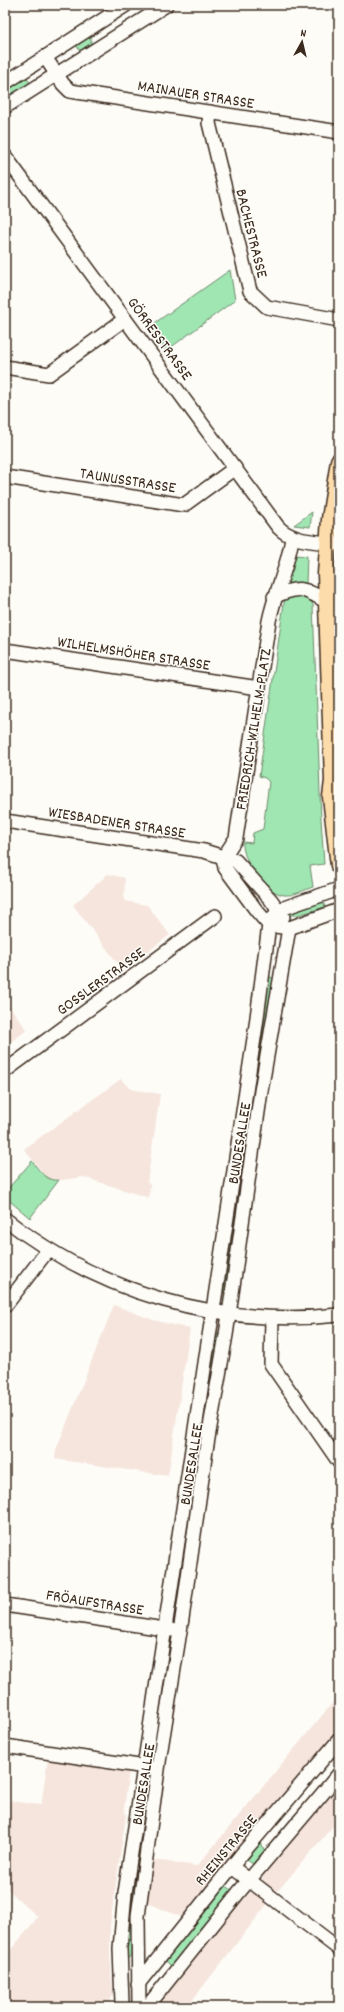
<svg xmlns="http://www.w3.org/2000/svg" width="344" height="2012" font-family="Dekko,sans-serif">
<rect width="100%" height="100%" fill="#fdfcf7"/>
<filter id="ink" filterUnits="userSpaceOnUse"><feTurbulence type="fractalNoise" baseFrequency=".025" numOctaves="2"/><feDisplacementMap in="SourceGraphic" scale="8" xChannelSelector="R" yChannelSelector="G"/><feConvolveMatrix kernelMatrix="1 2 1 2 8 2 1 2 1" color-interpolation-filters="sRGB"/></filter>
<g filter="url(#ink)">
<g fill="#f6e5dd">
<polygon points="108,874 125,878 124,901 147,905 170,935 123,970 73,905"/>
<polygon points="5,1000 27,1030 5,1046"/>
<polygon points="121,1079 130,1089 160,1094 147,1183 150,1184 149,1198 83,1177 54,1181 46,1177 24,1149"/>
<polygon points="114,1305 153,1320 190,1329 168,1476 55,1459 56,1450"/>
<polygon points="339,1695 339,1729 253,1830 182,1917 147,1903 153,1860 197,1866"/>
<polygon points="48,1758 129,1771 124,1809 126,1815 110,1925 110,1955 113,1995 107,2007 12,2007 5,2001 5,1957 38,1917 5,1887 6,1854 5,1834 10,1801 41,1805"/>
<polygon points="339,1784 339,1819 276,1893 263,1882 262,1875"/>
<polygon points="250,1893 257,1894 268,1903 187,2007 157,2007 238,1905"/>
</g>
<g fill="#a0e6b3" stroke="#6e8868">
<polygon points="91,36 91,43 80,51 76,45"/>
<polygon points="26,77 30,83 5,99 5,91"/>
<polygon points="230,270 235,300 166,351 149,327"/>
<polygon points="312,512 310,527 294,525"/>
<polygon points="295,555 307,556 306,584 296,583 285,586 293,569"/>
<polygon points="334,561 339,561 339,711 337,711"/>
<path d="M295,593L310,599L313,605L321,819L324,864L310,866L313,887C304,890 294,896 284,895C266,893 241,860 243,842L252,843L253,833L263,829L269,782L265,778L259,776L284,603L287,596Z"/>
<polygon points="323,901 325,907 298,915 290,915 292,912"/>
<polygon points="271,977 273,979 227,1293 219,1292 268,978"/>
<path d="M32,1161C39,1170 46,1182 59,1180L30,1218L5,1197V1192Z"/>
<polygon points="213,1334 221,1335 206,1423 201,1423"/>
<polygon points="198,1444 202,1445 176,1622 171,1621"/>
<polygon points="165,1659 171,1660 158,1736 154,1735"/>
<polygon points="146,1787 150,1788 150,1791 133,1905 131,1955 126,1961 127,1920"/>
<polygon points="261,1842 265,1852 253,1864 247,1860"/>
<polygon points="226,1886 232,1890 171,1966 166,1961"/>
</g>
<g fill="none" stroke-linecap="round" stroke-linejoin="round">
<defs>
<g id="minor">
<polyline points="45,57 63,84 70,91 339,132"/>
<polyline points="5,83 126,5"/>
<polyline points="5,107 166,5"/>
<polyline points="210,112 209,123 250,291 267,307 339,320"/>
<path d="M5,156L278,527C293,543 318,541 339,544"/>
<polyline points="5,367 49,374 125,319"/>
<polyline points="5,477 184,505 235,468"/>
<path d="M292,538C288,567 275,592 269,621L236,838L223,858L225,868L256,910L269,925L289,928L339,910"/>
<path d="M274,597C299,585 304,588 327,602"/>
<polyline points="5,650 259,688"/>
<polyline points="5,821 204,851 236,861 271,900 283,917"/>
<polyline points="5,1071 215,916"/>
<path d="M5,1219C100,1293 219,1328 339,1315"/>
<polyline points="5,1306 48,1250"/>
<polyline points="272,1318 271,1364 339,1462"/>
<polyline points="5,1605 171,1630"/>
<polyline points="5,1746 152,1768"/>
<polyline points="232,1867 339,1949"/>
<polyline points="138,1984 241,1855 339,1740"/>
<polyline points="122,2003 120,1948 125,1893 256,1025 269,925 278,910 339,889"/>
<polyline points="139,2007 138,1916 160,1755 182,1619 206,1450 226,1335 261,1091 289,928"/>
<polyline points="147,2007 239,1892 339,1774"/>
</g>
<polyline id="major" points="339,461 330,519 326,574 333,781 331,797 339,866"/>
</defs>
<use href="#minor" stroke="#3b2a1e" stroke-width="16"/>
<use href="#major" stroke="#3b2a1e" stroke-width="19"/>
<use href="#minor" stroke="#fdfcf7" stroke-width="13"/>
<use href="#major" stroke="#fddcac" stroke-width="16"/>
</g>
</g>
<g text-anchor="middle" stroke-width="3" stroke-linejoin="round" paint-order="stroke">
<g font-size="16" fill="#3b2a1e" stroke="#fdfcf7">
<text transform="translate(196 93) rotate(9)" y="6">MAINAUER STRASSE</text>
<text transform="translate(253 233) rotate(76)" y="6">BACHESTRASSE</text>
<text transform="translate(161 338) rotate(54)" y="6">GÖRRESSTRASSE</text>
<text transform="translate(128 479) rotate(9)" y="6">TAUNUSSTRASSE</text>
<text transform="translate(134 652) rotate(9)" y="6">WILHELMSHÖHER STRASSE</text>
<text transform="translate(252 729) rotate(-81)" y="6">FRIEDRICH-WILHELM-PLATZ</text>
<text transform="translate(117 821) rotate(9)" y="6">WIESBADENER STRASSE</text>
<text transform="translate(100 980) rotate(-36)" y="6">GOSSLERSTRASSE</text>
<text transform="translate(238 1143) rotate(-81)" y="6">BUNDESALLEE</text>
<text transform="translate(190 1464) rotate(-81)" y="6">BUNDESALLEE</text>
<text transform="translate(95 1601) rotate(9)" y="6">FRÖAUFSTRASSE</text>
<text transform="translate(142 1784) rotate(-81)" y="6">BUNDESALLEE</text>
<text transform="translate(225 1849) rotate(-50)" y="6">RHEINSTRASSE</text>
</g>
</g>
<rect width="344" height="2012" fill="none" stroke="#fdfcf7" stroke-width="20"/>
<rect x="10" y="10" width="324" height="1992" fill="none" stroke="#3b2a1e" stroke-width="1.5" filter="url(#ink)"/>
<g transform="translate(302 42) rotate(8)" stroke="#fdfcf7" stroke-width="3" paint-order="stroke">
<path d="M0-3L7 15L0 10L-7 15Z" fill="#3b2a1e"/>
<text y="-6" font-size="11" font-weight="bold" text-anchor="middle" fill="#3b2a1e">N</text>
</g>
</svg>
